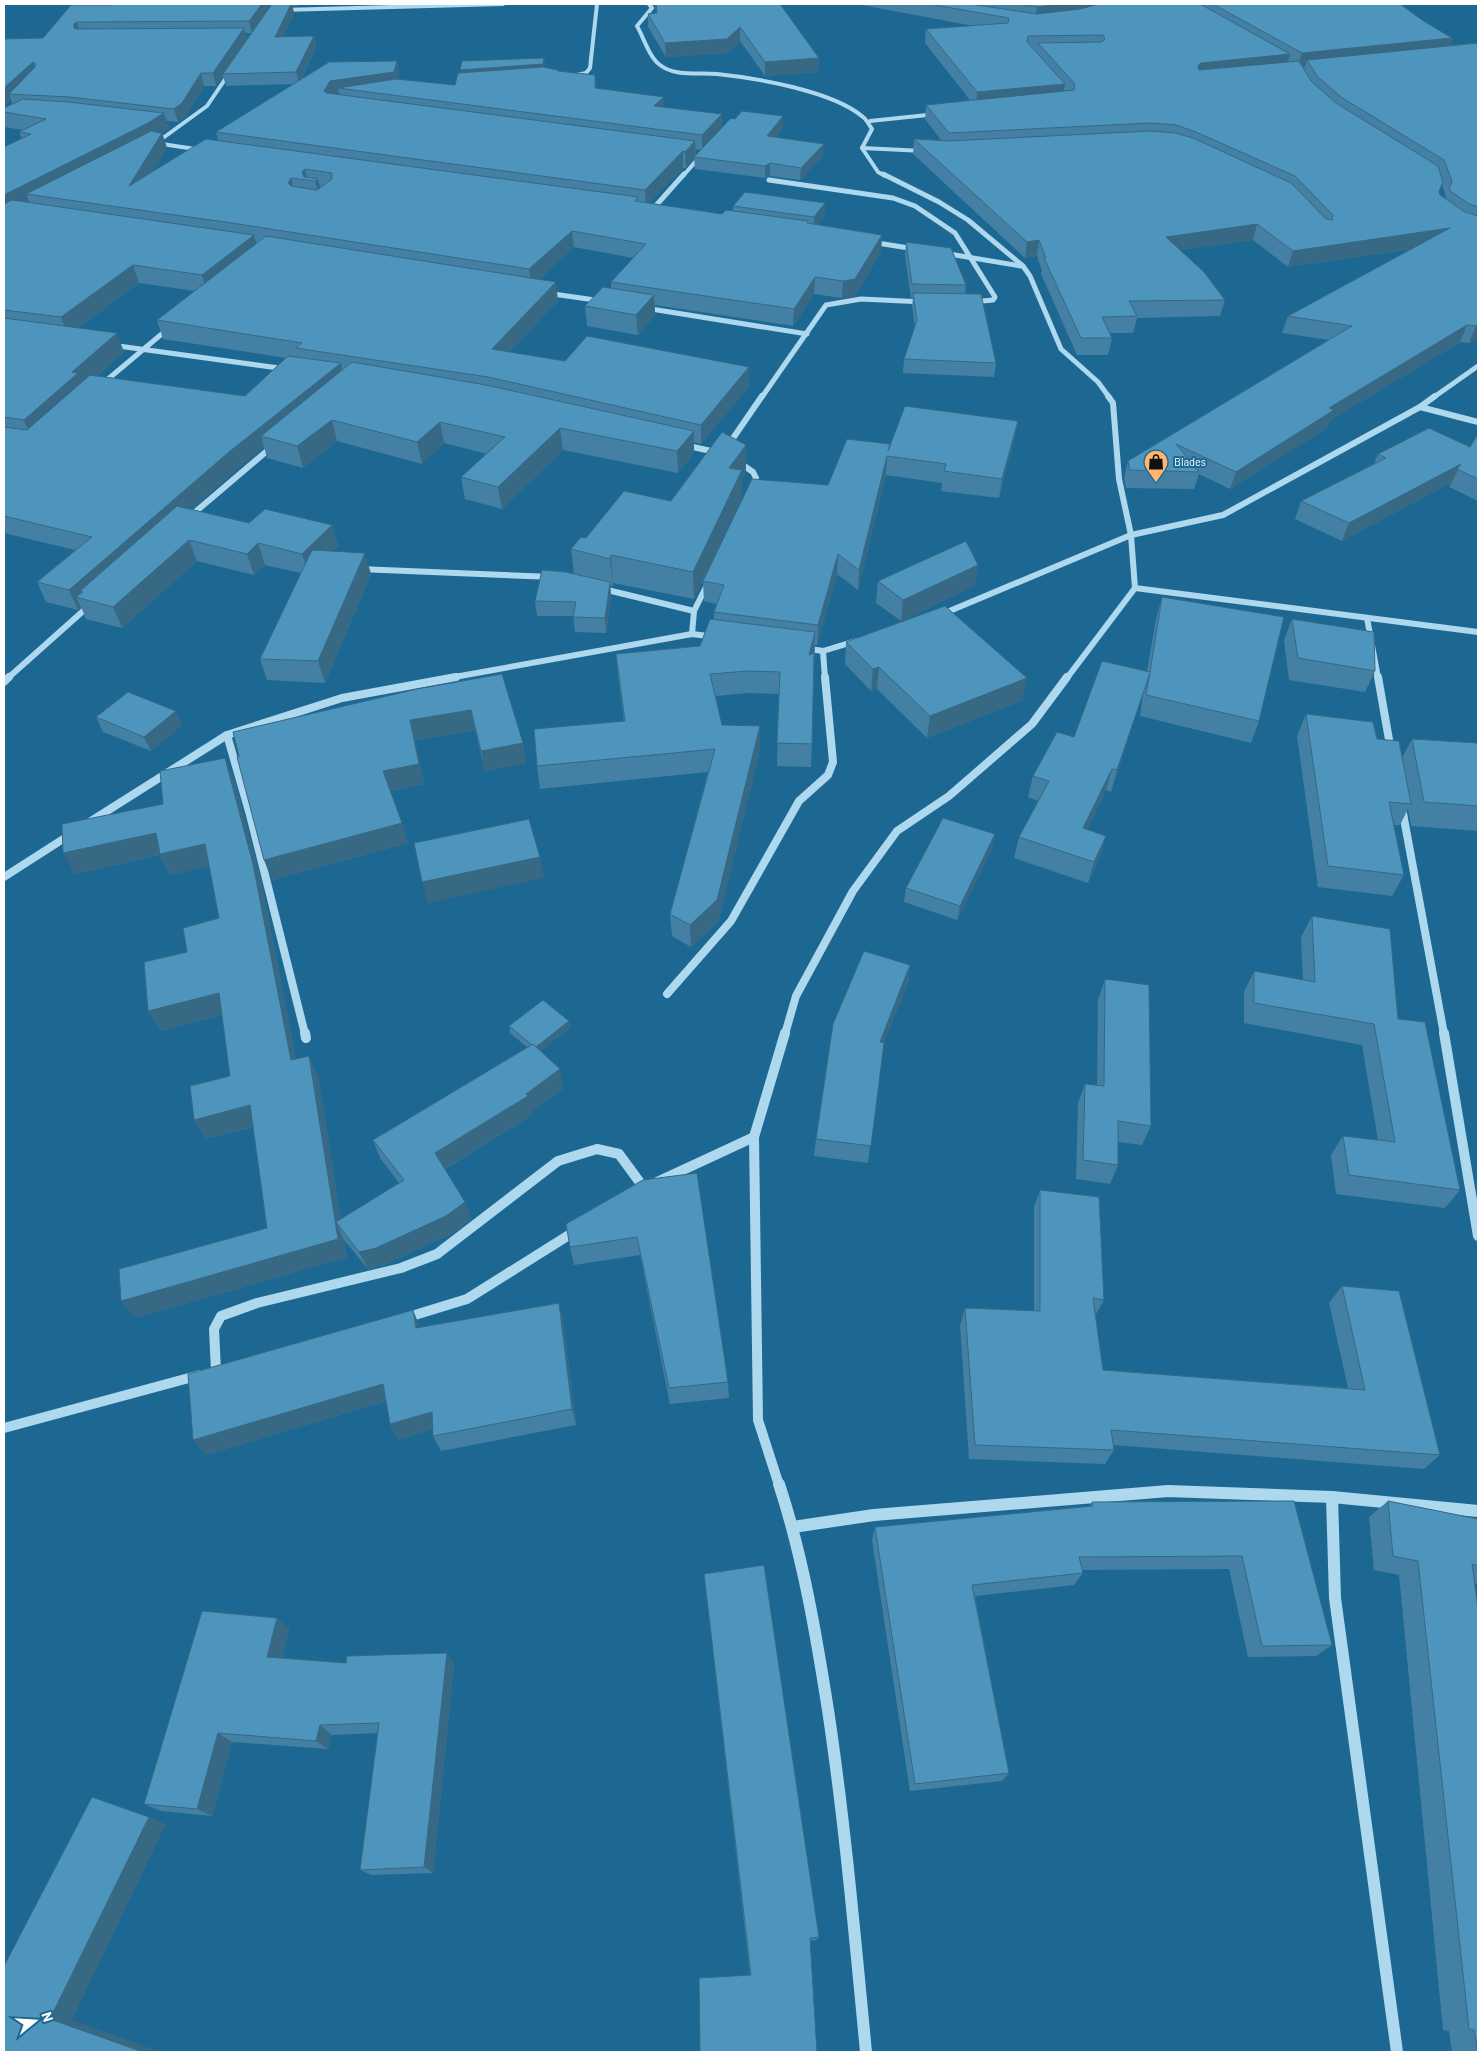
<svg xmlns="http://www.w3.org/2000/svg" width="1482" height="2056" font-family="Barlow,sans-serif">
<rect width="100%" height="100%" fill="#1d6892"/>
<g fill="none" stroke-linecap="round" stroke-linejoin="round">
<g stroke="#aed8ee" stroke-width="4">
<path d="M649,4L652,8L637,26C644,38 649,57 660,65C675,77 700,72 717,74C756,78 833,91 863,117C867,120 869,125 872,129L862,148L878,172L885,176"/>
<polyline points="281,10 503,4"/>
<polyline points="572,76 586,73 590,68 597,4"/>
<polyline points="870,121 937,114"/>
<polyline points="155,143 202,150"/>
<polyline points="156,143 207,106 230,72"/>
<polyline points="862,148 924,151"/>
<polyline points="683,176 702,154"/>
</g>
<g stroke="#aed8ee" stroke-width="5">
<polyline points="883,174 939,202 968,220 1023,266 1030,276 1061,349 1098,382 1109,397"/>
<polyline points="769,180 893,198 915,206 955,233 995,297 993,300 972,302"/>
<polyline points="652,210 684,174"/>
<polyline points="871,242 915,249"/>
<polyline points="943,253 1021,266"/>
<polyline points="546,293 602,301"/>
<polyline points="645,308 807,334"/>
<polyline points="111,345 286,369"/>
<polyline points="101,385 170,327"/>
<polyline points="762,397 826,305 861,299 924,302"/>
<polyline points="1434,397 1478,366"/>
</g>
<g stroke="#aed8ee" stroke-width="6">
<polyline points="1108,396 1113,403 1119,479 1131,535 1135,588 1478,632"/>
<polyline points="1420,407 1478,422"/>
<polyline points="684,445 720,453"/>
<polyline points="727,447 762,396"/>
<polyline points="737,461 753,472 756,478 751,490"/>
<polyline points="187,519 274,445"/>
<polyline points="359,569 553,577"/>
<polyline points="599,588 694,611"/>
<polyline points="940,615 1131,535 1223,515 1420,407 1435,396"/>
<polyline points="1367,618 1378,678"/>
<polyline points="692,634 694,611 709,581"/>
<polyline points="803,648 823,651 856,641"/>
<polyline points="823,651 825,678"/>
<polyline points="8,678 91,604"/>
<polyline points="449,678 692,634 716,637"/>
<polyline points="1067,678 1135,588"/>
</g>
<g stroke="#aed8ee" stroke-width="8">
<polyline points="1378,677 1391,751"/>
<polyline points="4,682 9,677"/>
<polyline points="227,735 250,815 305,1034"/>
<polyline points="1402,808 1444,1034"/>
<polyline points="88,823 227,735 342,698 456,677"/>
<polyline points="4,877 71,834"/>
<polyline points="667,994 731,921 799,801 828,775 833,762 825,677"/>
<polyline points="785,1034 796,996 853,891 897,831 949,796 1032,724 1067,677"/>
</g>
<g stroke="#aed8ee" stroke-width="10">
<polyline points="305,1033 306,1038"/>
<polyline points="1444,1033 1478,1236"/>
<polyline points="657,1182 754,1137"/>
<polyline points="405,1318 467,1299 577,1230"/>
<polyline points="216,1371 214,1329 221,1316 257,1303 401,1268 437,1254 558,1161 597,1149 619,1154 644,1188"/>
<polyline points="4,1428 200,1375"/>
<polyline points="779,1485 758,1420 754,1137 785,1033"/>
</g>
<g stroke="#aed8ee" stroke-width="12">
<path d="M779,1484C803,1557 816,1634 828,1710C845,1823 855,1938 866,2052"/>
<polyline points="1332,1497 1335,1598 1397,2052"/>
<polyline points="793,1527 874,1515 1168,1491 1332,1497 1478,1511"/>
</g>
</g>
<g fill="#4380a3" fill-rule="evenodd">
<path d="M113,4H298L297,6H292L294,13L283,37L314,36L316,48L301,80L397,61L399,76L398,79L455,85L461,73L460,70L544,58L545,67L558,71L595,75L596,88L664,108L722,128L735,119L783,116V128L776,137L823,156L800,180L770,176L765,178L695,169L694,158L686,168H683L649,203L722,214L733,211V206L825,203L824,216L817,225L882,235L881,252L854,297L842,298L814,294L793,326L655,305V315L638,335L587,326L585,306L611,288V282L633,258L574,247L538,280L558,301L509,352L565,361L749,367V386L701,444L694,442V453L678,473L563,450L502,509L465,499L461,477L487,454L444,443L422,464L337,441L303,468L267,458L264,447L235,471L191,510L249,523L332,525L338,546L333,551L371,574L325,683L267,680L260,659L301,573L265,565L254,575L197,561L122,628L86,619L81,607L78,610L46,602L37,582L75,550L4,533V147L22,139L19,132L23,130L4,127V108L12,104L11,99L4,106V39L43,38ZM245,33H251L247,39ZM223,76L226,86L294,84L216,132L218,140L153,171L167,148L162,133L169,129L166,121L178,122L186,116L204,86H216ZM696,149L701,150L696,155ZM139,283L195,291L157,320L163,339L286,358L245,396L97,376L124,352L78,328Z"/>
<polygon points="655,4 780,4 819,58 818,72 765,76 740,41 728,53 666,57 648,27 648,14 656,13"/>
<path d="M856,4H1400L1422,20L1452,38L1450,45L1478,43V338L1469,343L1460,342L1330,420L1328,427L1230,489L1199,474L1194,489L1126,488L1124,478L1128,461L1329,340L1282,333L1288,316L1411,249L1288,267L1253,240L1180,250L1225,300L1220,316L1137,318L1133,333H1110L1112,338L1108,355H1077L1041,274L1042,271L1037,256L1025,258L913,154L914,139L941,140L925,119L926,105L970,100L925,43L926,29L974,26ZM1442,185L1446,197L1445,198L1440,195L1439,192Z"/>
<polygon points="906,242 966,285 965,294 996,363 994,377 903,373 904,359 915,327 912,306 913,298 911,298 905,255"/>
<polygon points="1018,421 1014,440 999,498 941,491 942,483 886,475 858,590 837,574 817,645 815,645 811,767 777,766 779,694 748,693 716,696 722,725 760,726 760,749 718,922 691,947 672,936 670,914 708,772 540,789 537,766 624,721 618,676 616,654 700,646 714,620 714,612 717,604 704,601 703,581 828,485 890,447"/>
<polygon points="1478,434 1478,501 1449,487 1452,482 1342,541 1295,519 1301,501 1374,464 1378,454 1470,447"/>
<polygon points="746,472 742,478 742,497 694,599 613,583 613,586 610,586 611,596 606,633 575,632 573,616 537,616 535,601 574,573 571,549 586,538 671,501"/>
<polygon points="978,565 974,586 901,621 876,603 878,581"/>
<polygon points="1162,597 1259,721 1251,743 1140,716 1143,694 1111,792 1106,790 1087,830 1106,836 1100,857 1088,883 1014,858 1019,837 1038,801 1028,797 1033,776 1074,737 1147,671 1156,619"/>
<polygon points="1292,619 1375,671 1365,692 1289,680 1284,640"/>
<polygon points="846,642 1023,700 927,738 877,689 871,691 845,664"/>
<polygon points="502,674 523,743 526,763 485,771 475,730 415,740 424,784 390,791 408,843 272,880 239,756"/>
<polygon points="1306,714 1377,739 1402,758 1412,739 1478,743 1478,831 1411,826 1408,809 1400,825 1394,825 1404,875 1392,896 1318,887 1297,736"/>
<polygon points="96,717 182,725 151,751 103,732"/>
<polygon points="234,779 262,885 296,1059 318,1076 341,1219 399,1183 380,1158 373,1140 528,1048 510,1033 509,1026 569,1021 570,1028 540,1051 563,1089 531,1112 532,1115 445,1169 465,1202 471,1219 453,1233 384,1265 368,1269 344,1240 347,1257 135,1318 267,1228 253,1127 205,1139 194,1120 230,1076 222,1015 160,1031 187,952 219,918 209,866 170,875 160,855 75,874 163,804"/>
<polygon points="992,849 957,920 904,902 906,888"/>
<polygon points="1312,916 1398,1019 1460,1190 1445,1208 1336,1194 1331,1155 1343,1136 1378,1140 1362,1045 1244,1023 1244,992 1254,971 1303,980 1301,937"/>
<polygon points="910,965 908,983 883,1044 868,1163 814,1156 816,1139"/>
<polygon points="1105,979 1151,1126 1142,1145 1118,1142 1118,1165 1110,1184 1076,1179 1078,1103 1085,1084 1097,1085 1098,1000"/>
<polygon points="643,1180 728,1382 729,1398 670,1404 640,1255 574,1265 570,1247"/>
<polygon points="1040,1190 1104,1300 1095,1316 1103,1370 1348,1388 1329,1303 1342,1286 1440,1455 1424,1469 1114,1445 1114,1450 1105,1464 969,1459 960,1325 965,1308 1034,1311 1034,1207"/>
<polygon points="559,1303 563,1320 576,1425 441,1451 433,1436 433,1429 398,1440 390,1424 386,1401 206,1455 420,1327"/>
<polygon points="1294,1501 1332,1645 1316,1656 1248,1657 1229,1569 1082,1570 1083,1573 1074,1585 975,1596 1009,1773 1002,1781 910,1791 872,1540 875,1527 1090,1506 1092,1502"/>
<polygon points="1388,1501 1478,1519 1478,1584 1475,1584 1478,2052 1452,2052 1449,2031 1443,2030 1399,1575 1374,1570 1369,1517"/>
<polygon points="704,1574 819,1937 816,1940 810,1941 750,1976"/>
<polygon points="277,1618 289,1629 282,1658 346,1663 454,1664 433,1873 371,1875 360,1870 378,1733 332,1735 328,1749 232,1742 212,1816 161,1811 144,1804"/>
</g>
<g fill="#376884">
<polygon points="262,4 273,4 252,33 249,21"/>
<polygon points="291,4 292,4 294,13 278,48 275,37"/>
<polygon points="1062,4 1116,4 1035,20 1037,7"/>
<polygon points="77,22 81,34 74,28 74,24"/>
<polygon points="740,27 740,41 728,53 666,57 665,43"/>
<polygon points="244,28 247,41 223,74 223,76 216,86 213,73"/>
<polygon points="314,36 316,48 299,83 296,72"/>
<polygon points="1452,38 1447,52 1307,60 1305,67 1298,67 1302,53"/>
<polygon points="1290,54 1286,68 1198,77 1198,66 1201,63"/>
<polygon points="544,58 545,68 462,80 460,70"/>
<polygon points="819,58 818,72 765,76 765,62"/>
<polygon points="397,61 399,76 396,87 338,88 340,95 327,106 324,91 330,81"/>
<polygon points="33,62 37,74 9,94 11,99 4,106 4,88"/>
<polygon points="201,73 204,86 186,116 178,122 174,109"/>
<polygon points="1065,84 1062,98 976,107 977,92"/>
<polygon points="664,97 664,112 654,106"/>
<polygon points="164,113 169,129 162,133 167,148 134,203 26,194 29,202 4,215 4,195"/>
<polygon points="722,114 722,129 702,150 702,135"/>
<polygon points="783,116 783,128 767,148 767,136"/>
<polygon points="695,141 696,157 694,157 694,158 686,168 685,152"/>
<polygon points="824,144 823,156 800,180 801,168"/>
<polygon points="683,151 683,168 646,206 645,190"/>
<polygon points="770,163 770,176 765,178 765,166"/>
<polygon points="305,169 308,180 304,179 302,172"/>
<polygon points="291,178 295,194 288,183"/>
<polygon points="318,179 322,195 319,197 315,181"/>
<polygon points="825,203 824,216 814,230 814,217"/>
<polygon points="1257,224 1253,240 1162,253 1166,237"/>
<polygon points="1450,228 1444,244 1288,267 1293,251"/>
<polygon points="572,231 574,247 531,286 529,269"/>
<polygon points="254,235 259,252 207,293 202,275"/>
<polygon points="882,235 881,252 854,297 842,298 843,281"/>
<polygon points="1039,240 1037,256 1025,258 1027,242"/>
<polygon points="133,265 139,283 68,335 61,317"/>
<polygon points="815,277 814,294 793,326 794,309"/>
<polygon points="556,282 558,301 494,367 492,349"/>
<polygon points="654,295 655,315 638,335 636,315"/>
<polygon points="1467,325 1460,342 1330,420 1328,427 1230,489 1236,472 1329,408"/>
<polygon points="1478,325 1478,338 1469,343 1476,326"/>
<polygon points="117,333 124,352 84,387 32,439 24,420 72,372"/>
<polygon points="341,363 345,382 261,436 264,447 235,471 88,600 83,592 80,591 83,599 76,597 81,607 78,610 69,590 229,452"/>
<polygon points="749,367 749,386 701,444 701,425"/>
<polygon points="332,420 337,441 303,468 297,446"/>
<polygon points="1018,421 1014,440 999,498 1002,479"/>
<polygon points="440,422 444,443 422,464 417,442"/>
<polygon points="560,428 563,450 502,509 498,487"/>
<polygon points="694,431 694,453 678,473 677,451"/>
<polygon points="746,445 746,472 742,478 742,497 694,599 693,572 729,468"/>
<polygon points="887,456 886,475 858,590 859,570"/>
<polygon points="1461,464 1452,482 1342,541 1349,523"/>
<polygon points="332,525 338,546 309,575 302,554"/>
<polygon points="189,540 197,561 122,628 113,607"/>
<polygon points="258,543 265,565 254,575 247,554"/>
<polygon points="365,553 371,574 325,683 318,661"/>
<polygon points="838,554 837,574 817,645 818,625"/>
<polygon points="611,555 613,583 613,586 610,559"/>
<polygon points="978,565 974,586 901,621 903,600"/>
<polygon points="610,582 611,596 606,633 605,618"/>
<polygon points="815,632 814,655 809,655"/>
<polygon points="879,667 877,689 871,691 873,669"/>
<polygon points="1150,673 1143,694 1111,792 1117,770"/>
<polygon points="1027,678 1023,700 927,738 930,716"/>
<polygon points="471,710 475,730 415,740 424,784 389,791 383,771 410,720"/>
<polygon points="176,711 182,725 151,751 144,737"/>
<polygon points="760,726 760,749 718,922 691,947 690,925"/>
<polygon points="523,743 526,763 485,771 481,751"/>
<polygon points="225,758 234,779 262,885 300,1080 291,1060"/>
<polygon points="1112,769 1106,790 1077,850 1083,828"/>
<polygon points="402,823 408,843 272,880 264,860"/>
<polygon points="156,833 205,844 214,865 170,875 160,855 75,874 63,853"/>
<polygon points="995,834 992,849 957,920 960,906"/>
<polygon points="1106,836 1100,857 1088,883 1094,862"/>
<polygon points="540,857 544,878 428,903 422,882"/>
<polygon points="910,965 908,983 877,1060 880,1042"/>
<polygon points="219,993 229,1013 160,1031 148,1011"/>
<polygon points="569,1021 570,1028 536,1054 534,1048"/>
<polygon points="309,1056 318,1076 343,1231 336,1222 344,1240 347,1257 135,1318 121,1301 338,1239"/>
<polygon points="560,1069 563,1089 531,1112 532,1115 441,1171 435,1153 526,1094"/>
<polygon points="250,1105 260,1125 205,1139 194,1120"/>
<polygon points="465,1202 471,1219 453,1233 384,1265 368,1269 359,1252"/>
<polygon points="559,1303 563,1320 576,1425 572,1409"/>
<polygon points="413,1310 420,1327 424,1345 416,1328"/>
<polygon points="383,1384 392,1399 206,1455 193,1440"/>
<polygon points="432,1412 439,1427 398,1440 390,1424"/>
<polygon points="277,1618 289,1629 280,1667 267,1657"/>
<polygon points="447,1653 454,1664 433,1873 424,1867"/>
<polygon points="320,1725 332,1735 328,1749 316,1741"/>
<polygon points="218,1733 232,1742 212,1816 197,1809"/>
<polygon points="149,1817 166,1824 72,2020 161,2052 143,2052 50,2019"/>
</g>
<g fill="#4e95bd" stroke="#376884" fill-rule="evenodd">
<polygon points="113,4 262,4 249,21 77,22 74,24 74,28 77,29 244,28 213,73 201,73 182,103 174,109 70,97 9,94 35,67 36,64 33,62 4,88 4,39 43,38 71,5 112,5"/>
<polygon points="272,4 291,4 275,37 314,36 296,72 223,74"/>
<polygon points="656,4 780,4 819,58 765,62 740,27 727,39 665,43 648,14 657,13"/>
<polygon points="929,4 970,4 1037,14 1080,9 1099,4 1200,4 1290,54 1201,63 1198,66 1199,70 1299,61 1311,81 1336,103 1438,166 1443,182 1439,191 1440,195 1465,212 1478,216 1478,325 1476,326 1467,325 1329,408 1334,410 1236,472 1176,444 1199,472 1130,470 1128,461 1352,326 1288,316 1450,228 1293,251 1257,224 1166,237 1204,272 1225,300 1129,301 1137,316 1102,317 1112,338 1081,338 1044,258 1046,258 1039,240 1027,242 914,139 949,141 1150,131 1175,133 1193,138 1291,183 1326,219 1332,220 1333,215 1295,176 1196,132 1176,125 1150,123 949,133 926,105 1074,90 1075,84 1038,43 1102,42 1105,39 1103,35 1028,36 1027,42 1065,84 977,92 926,29 1008,23 1009,18"/>
<polygon points="1018,4 1062,4 1037,7"/>
<polygon points="1213,4 1400,4 1422,20 1452,38 1302,53"/>
<polygon points="1478,43 1478,207 1469,204 1449,190 1452,181 1444,160 1341,97 1317,76 1307,60"/>
<polygon points="544,58 543,64 460,70 462,61"/>
<polygon points="397,61 394,72 330,81 324,91 327,93 695,141 685,152 683,151 645,190 216,132 329,62"/>
<polygon points="543,67 558,70 558,71 595,75 595,88 664,97 654,106 722,114 702,135 338,88 396,79 455,85 458,73"/>
<polygon points="23,99 68,102 164,113 148,123 4,195 4,147 31,134 19,132 46,119 4,112 4,108"/>
<polygon points="742,111 783,116 767,136 824,144 801,168 770,163 765,166 694,157 731,118 735,119"/>
<path d="M151,131L162,133L129,186L206,139L638,197L635,201L722,214L726,210L808,221L807,223L882,235L855,279L843,281L815,277L794,309L611,282L646,244L572,231L529,269L225,222L26,194ZM305,169L332,173V179L317,190L291,186L288,183L291,178L315,181L318,179L304,177L302,172Z"/>
<polygon points="745,192 825,203 814,217 733,206"/>
<polygon points="12,200 254,235 202,275 133,265 61,317 4,310 4,204"/>
<polygon points="266,236 556,282 492,349 565,361 587,336 749,367 701,425 488,377 296,348 302,343 157,320"/>
<polygon points="906,242 951,248 966,285 912,284"/>
<polygon points="603,287 654,295 636,315 585,306"/>
<polygon points="913,293 981,294 996,363 904,359 917,320"/>
<polygon points="4,318 117,333 72,372 78,373 24,420 4,417"/>
<polygon points="288,356 341,363 229,452 69,590 37,582 92,537 4,516 4,427 27,430 90,375 245,396"/>
<polygon points="352,362 486,385 694,431 677,451 560,428 498,487 461,477 505,437 440,422 417,442 332,420 297,446 261,436"/>
<polygon points="905,406 1018,421 1002,479 944,471 946,464 887,456 859,570 838,554 818,625 714,612 724,585 703,581 752,479 828,485 847,439 890,444 888,451"/>
<polygon points="1429,428 1470,447 1478,434 1478,479 1457,469 1461,464 1349,523 1301,501 1386,458 1378,454"/>
<polygon points="722,432 746,445 729,468 742,470 693,572 611,555 610,559 571,549 581,537 586,538 624,491 671,501"/>
<polygon points="177,506 249,523 265,509 332,525 302,554 258,543 247,554 189,540 113,607 76,597 83,592 80,591"/>
<polygon points="966,541 978,565 903,600 878,581"/>
<polygon points="312,550 365,553 318,661 260,659"/>
<polygon points="542,570 565,572 610,582 605,618 573,617 576,602 535,601"/>
<polygon points="1162,597 1284,617 1259,721 1146,695 1150,673 1117,770 1112,769 1083,828 1106,836 1094,862 1019,837 1049,781 1033,776 1057,732 1074,737 1102,661 1150,672"/>
<polygon points="945,606 1027,678 930,716 879,667 873,669 846,642"/>
<polygon points="710,619 815,632 809,655 814,653 812,744 777,743 780,672 748,671 710,674 722,725 760,726 717,900 690,925 670,914 715,749 537,766 534,729 625,721 616,654 700,646"/>
<polygon points="1292,619 1374,632 1375,671 1298,658"/>
<polygon points="502,674 523,743 481,751 471,710 410,720 419,764 383,771 402,823 264,860 237,757 239,756 233,732 417,689"/>
<polygon points="128,692 176,711 144,737 96,717"/>
<polygon points="1306,714 1373,722 1377,739 1399,741 1411,804 1389,802 1404,875 1328,866"/>
<polygon points="1412,739 1478,743 1478,806 1424,802"/>
<polygon points="225,758 253,864 291,1060 309,1056 338,1239 121,1301 119,1269 267,1228 250,1105 194,1120 190,1086 230,1076 219,993 148,1011 144,962 187,952 183,928 219,918 205,844 160,854 156,833 63,853 62,824 163,804 160,771"/>
<polygon points="943,818 995,834 960,906 906,888"/>
<polygon points="529,819 540,857 422,882 414,843"/>
<polygon points="1312,916 1390,929 1398,1019 1425,1022 1460,1190 1349,1175 1343,1136 1395,1142 1374,1024 1254,1003 1254,971 1315,982"/>
<polygon points="864,951 910,965 880,1042 884,1043 871,1146 816,1139 833,1024"/>
<polygon points="1105,979 1149,985 1151,1126 1118,1121 1118,1165 1083,1160 1085,1084 1104,1086"/>
<polygon points="543,1000 569,1021 536,1047 533,1044 532,1045 509,1026"/>
<polygon points="533,1044 560,1069 526,1094 528,1096 435,1153 465,1202 446,1216 376,1248 359,1252 336,1222 404,1180 373,1140"/>
<polygon points="697,1173 728,1382 669,1388 637,1237 570,1247 566,1224 643,1180"/>
<polygon points="1040,1190 1099,1197 1104,1300 1093,1298 1103,1370 1365,1390 1342,1286 1399,1291 1440,1455 1111,1430 1114,1450 975,1445 965,1308 1040,1311"/>
<polygon points="559,1303 572,1409 433,1436 432,1412 390,1424 383,1384 193,1440 188,1374 413,1310 416,1328"/>
<polygon points="1294,1501 1332,1645 1262,1646 1242,1556 1079,1557 1083,1573 972,1585 1009,1773 915,1784 875,1527 1093,1506 1092,1502"/>
<polygon points="1388,1501 1478,1519 1478,1566 1472,1564 1478,1609 1478,2052 1474,2030 1469,2029 1418,1561 1393,1556"/>
<polygon points="764,1565 819,1937 810,1938 817,2052 700,2052 699,1978 751,1975 704,1574"/>
<polygon points="202,1611 277,1618 267,1657 346,1663 347,1656 447,1653 424,1867 360,1870 379,1723 320,1725 316,1741 218,1733 197,1809 144,1804"/>
<polygon points="92,1797 149,1817 50,2019 143,2052 4,2052 4,1966"/>
</g>
<defs>
<symbol id="shop-pin" viewBox="-11 -11 22 30"><path d="M0 17L-7.5 6A9.5 9.5 0 1 1 7.5 6Z" fill="#feb76d" stroke="#1d6892"/><path d="M-5-2.5h2.3a2.7 3.5 0 0 1 5.4 0H5L5.5 6h-11ZM-1.5-2.5h3a1.5 2.3 0 0 0-3 0Z" fill="#111"/></symbol>
</defs>
<g fill-rule="evenodd">
<use href="#shop-pin" x="1142" y="448" width="28" height="38"/>
</g>
<g text-anchor="middle" stroke-width="4" stroke-linejoin="round" paint-order="stroke">
<g font-size="11" fill="#fff" stroke="#1d6892" text-anchor="start">
<text x="1174" y="466">Blades</text>
</g>
</g>
<rect width="1482" height="2056" fill="none" stroke="#ffffff" stroke-width="10"/>
<g transform="translate(35 2021) rotate(72)" stroke="#1d6892" stroke-width="4" paint-order="stroke">
<path d="M0-4L9 19L0 12L-9 19Z" fill="#ffffff"/>
<text y="-8" font-size="14" font-weight="bold" text-anchor="middle" fill="#ffffff">N</text>
</g>
</svg>
